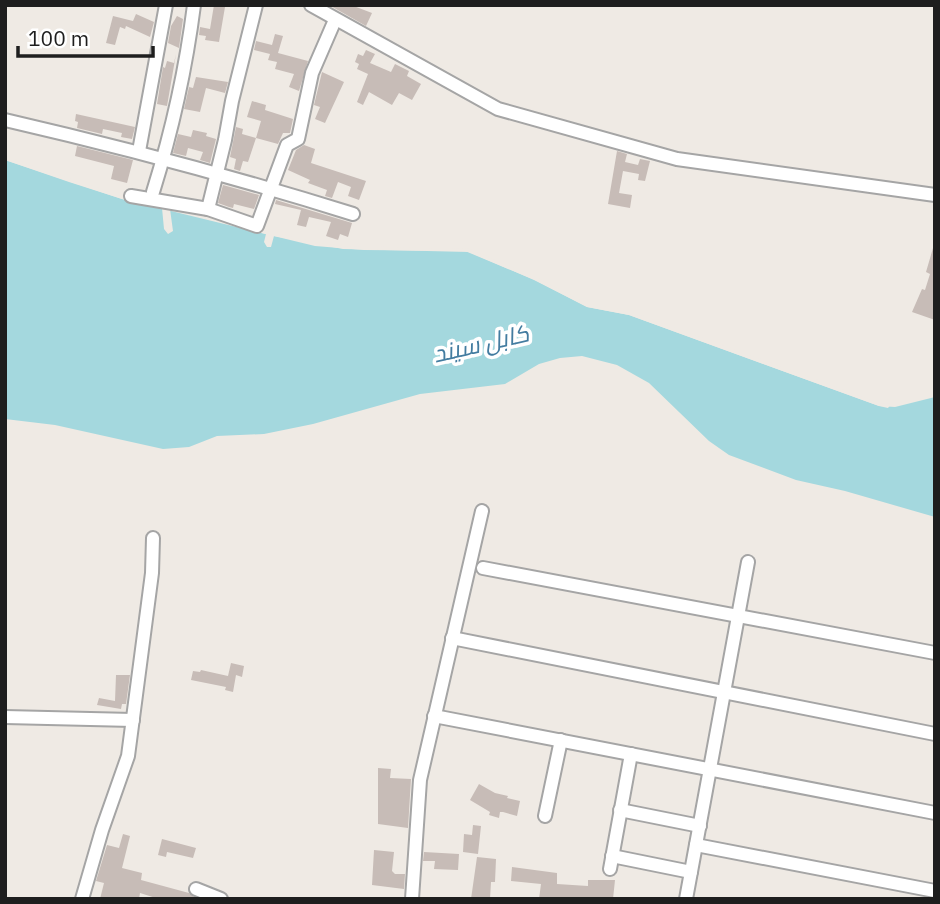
<svg xmlns="http://www.w3.org/2000/svg" width="940" height="904" font-family="'IBM Plex Sans',Cairo,sans-serif">
<rect width="100%" height="100%" fill="#efeae4"/>
<polygon fill="#a4d8de" points="5,160 122,199 315,246 364,250 465,251 535,280 587,307 629,315 879,406 895,407 935,397 935,517 845,491 796,480 729,455 709,441 649,383 617,365 582,356 560,358 539,364 505,384 420,394 313,424 264,434 217,436 189,447 163,449 55,425 5,419"/>
<polygon fill="#efeae4" points="5,156 119,195 315,242 343,246 470,249 536,277 588,304 630,311 880,403 891,404 888,408 879,406 629,315 587,307 534,280 469,252 343,249 274,236 271,247 267,247 264,242 266,234 170,209 173,231 168,234 164,229 162,208 122,199 69,182 5,160"/>
<g fill="#c7bcb7">
<polygon points="214,5 225,7 219,42 205,40 206,36 199,35 200,27 210,29"/>
<polygon points="329,5 351,5 372,13 366,26"/>
<polygon points="136,14 154,22 150,37 126,26 125,29 120,27 115,45 106,43 113,16 133,21"/>
<polygon points="177,16 183,19 179,48 168,43 171,26"/>
<polygon points="275,34 283,36 278,53 308,61 299,91 289,87 294,74 275,69 277,62 268,60 270,54 254,50 256,41 272,45"/>
<polygon points="366,50 375,54 370,63 391,72 395,64 409,71 407,76 421,84 412,100 399,93 392,105 369,92 363,105 357,102 368,74 357,69 359,64 355,62 358,54 363,56"/>
<polygon points="176,54 167,106 157,104 163,67 165,68 167,61 174,63"/>
<polygon points="322,72 344,82 325,123 315,119 320,107 314,105"/>
<polygon points="196,77 228,82 225,93 206,88 200,112 184,109 189,87 193,88"/>
<polygon points="252,101 266,105 265,110 293,119 290,133 283,133 278,144 256,138 261,121 247,117"/>
<polygon points="76,114 135,127 132,139 121,137 122,133 103,129 102,134 77,128 78,122 75,121"/>
<polygon points="236,127 243,129 242,134 256,138 248,162 243,161 240,171 234,169 236,159 230,157"/>
<polygon points="193,130 207,133 206,136 216,139 210,163 200,160 203,152 188,148 186,156 173,153 178,134 191,137"/>
<polygon points="304,145 315,149 311,163 366,181 359,200 348,196 351,187 338,182 332,198 325,196 327,190 308,183 310,180 288,170 296,150"/>
<polygon points="77,146 133,160 127,183 111,179 114,166 75,156"/>
<polygon points="617,151 627,154 625,162 638,165 640,159 650,161 645,181 638,180 639,174 623,171 619,193 632,195 630,208 608,204"/>
<polygon points="223,185 259,195 254,209 234,204 233,208 229,207 218,203"/>
<polygon points="276,200 352,223 348,237 340,234 338,240 326,236 331,222 309,217 306,227 297,225 301,210 275,204"/>
<polygon points="933,248 935,248 935,320 912,312 922,289 925,290 930,274 926,272"/>
<polygon points="231,663 244,666 242,677 236,675 233,692 225,690 226,687 191,680 193,671 200,672 201,670 228,676"/>
<polygon points="116,675 130,675 126,704 122,704 121,709 97,705 99,698 115,701"/>
<polygon points="378,768 391,769 390,778 411,779 408,828 378,824"/>
<polygon points="479,784 495,793 508,796 507,798 520,801 517,816 503,812 500,812 499,818 489,815 490,812 470,800"/>
<polygon points="473,825 481,826 478,854 463,852 464,834 472,835"/>
<polygon points="123,834 130,836 122,868 142,873 141,880 189,893 197,899 159,899 140,893 139,899 100,899 104,883 96,881 107,845 119,848"/>
<polygon points="162,839 196,848 193,858 167,852 166,857 158,855"/>
<polygon points="374,850 394,852 392,871 395,874 405,874 404,889 372,885"/>
<polygon points="424,852 459,854 458,870 434,869 435,861 423,861"/>
<polygon points="477,857 496,859 495,882 491,882 490,899 471,899"/>
<polygon points="512,867 557,873 557,884 588,886 588,880 615,880 613,899 539,899 541,884 511,881"/>
</g>
<g fill="none" stroke-linecap="round" stroke-linejoin="round">
<defs>
<g id="minor">
<polyline points="311,5 498,109 677,159 935,195"/>
<path d="M5,120C122,147 238,178 353,214"/>
<polyline points="139,151 166,5"/>
<path d="M153,192C172,131 186,68 194,5"/>
<polyline points="131,196 208,209 257,226 287,145 298,139 312,73 335,20"/>
<polyline points="208,209 225,140 232,101 256,5"/>
<polyline points="483,568 935,653"/>
<polyline points="452,638 935,734"/>
<polyline points="434,716 935,813"/>
<polyline points="5,717 133,720"/>
<polyline points="620,810 700,826"/>
<polyline points="545,816 561,740"/>
<polyline points="696,845 935,891"/>
<polyline points="612,856 691,872"/>
<polyline points="610,869 631,754"/>
<polyline points="196,889 221,899"/>
<polyline points="82,899 102,830 128,756 152,573 153,538"/>
<polyline points="412,899 420,780 482,511"/>
<polyline points="686,899 748,562"/>
</g>
</defs>
<use href="#minor" stroke="#a5a5a5" stroke-width="16"/>
<use href="#minor" stroke="#fff" stroke-width="12"/>
</g>
<g text-anchor="middle" stroke-width="7" stroke-linejoin="round" paint-order="stroke">
<g font-size="24" font-style="italic" fill="#437ca0" stroke="#fff">
<text transform="translate(481 344) rotate(-13)" y="8">کابل سيند</text>
</g>
</g>
<rect width="940" height="904" fill="none" stroke="#1e1e1e" stroke-width="14"/>
<path d="M18 46v10h135v-10" fill="none" stroke="#1e1e1e" stroke-width="3.5"/>
<text x="28" y="46" font-size="21" fill="#1e1e1e" stroke="#ffffff" stroke-width="5" paint-order="stroke">100 m</text>
</svg>
